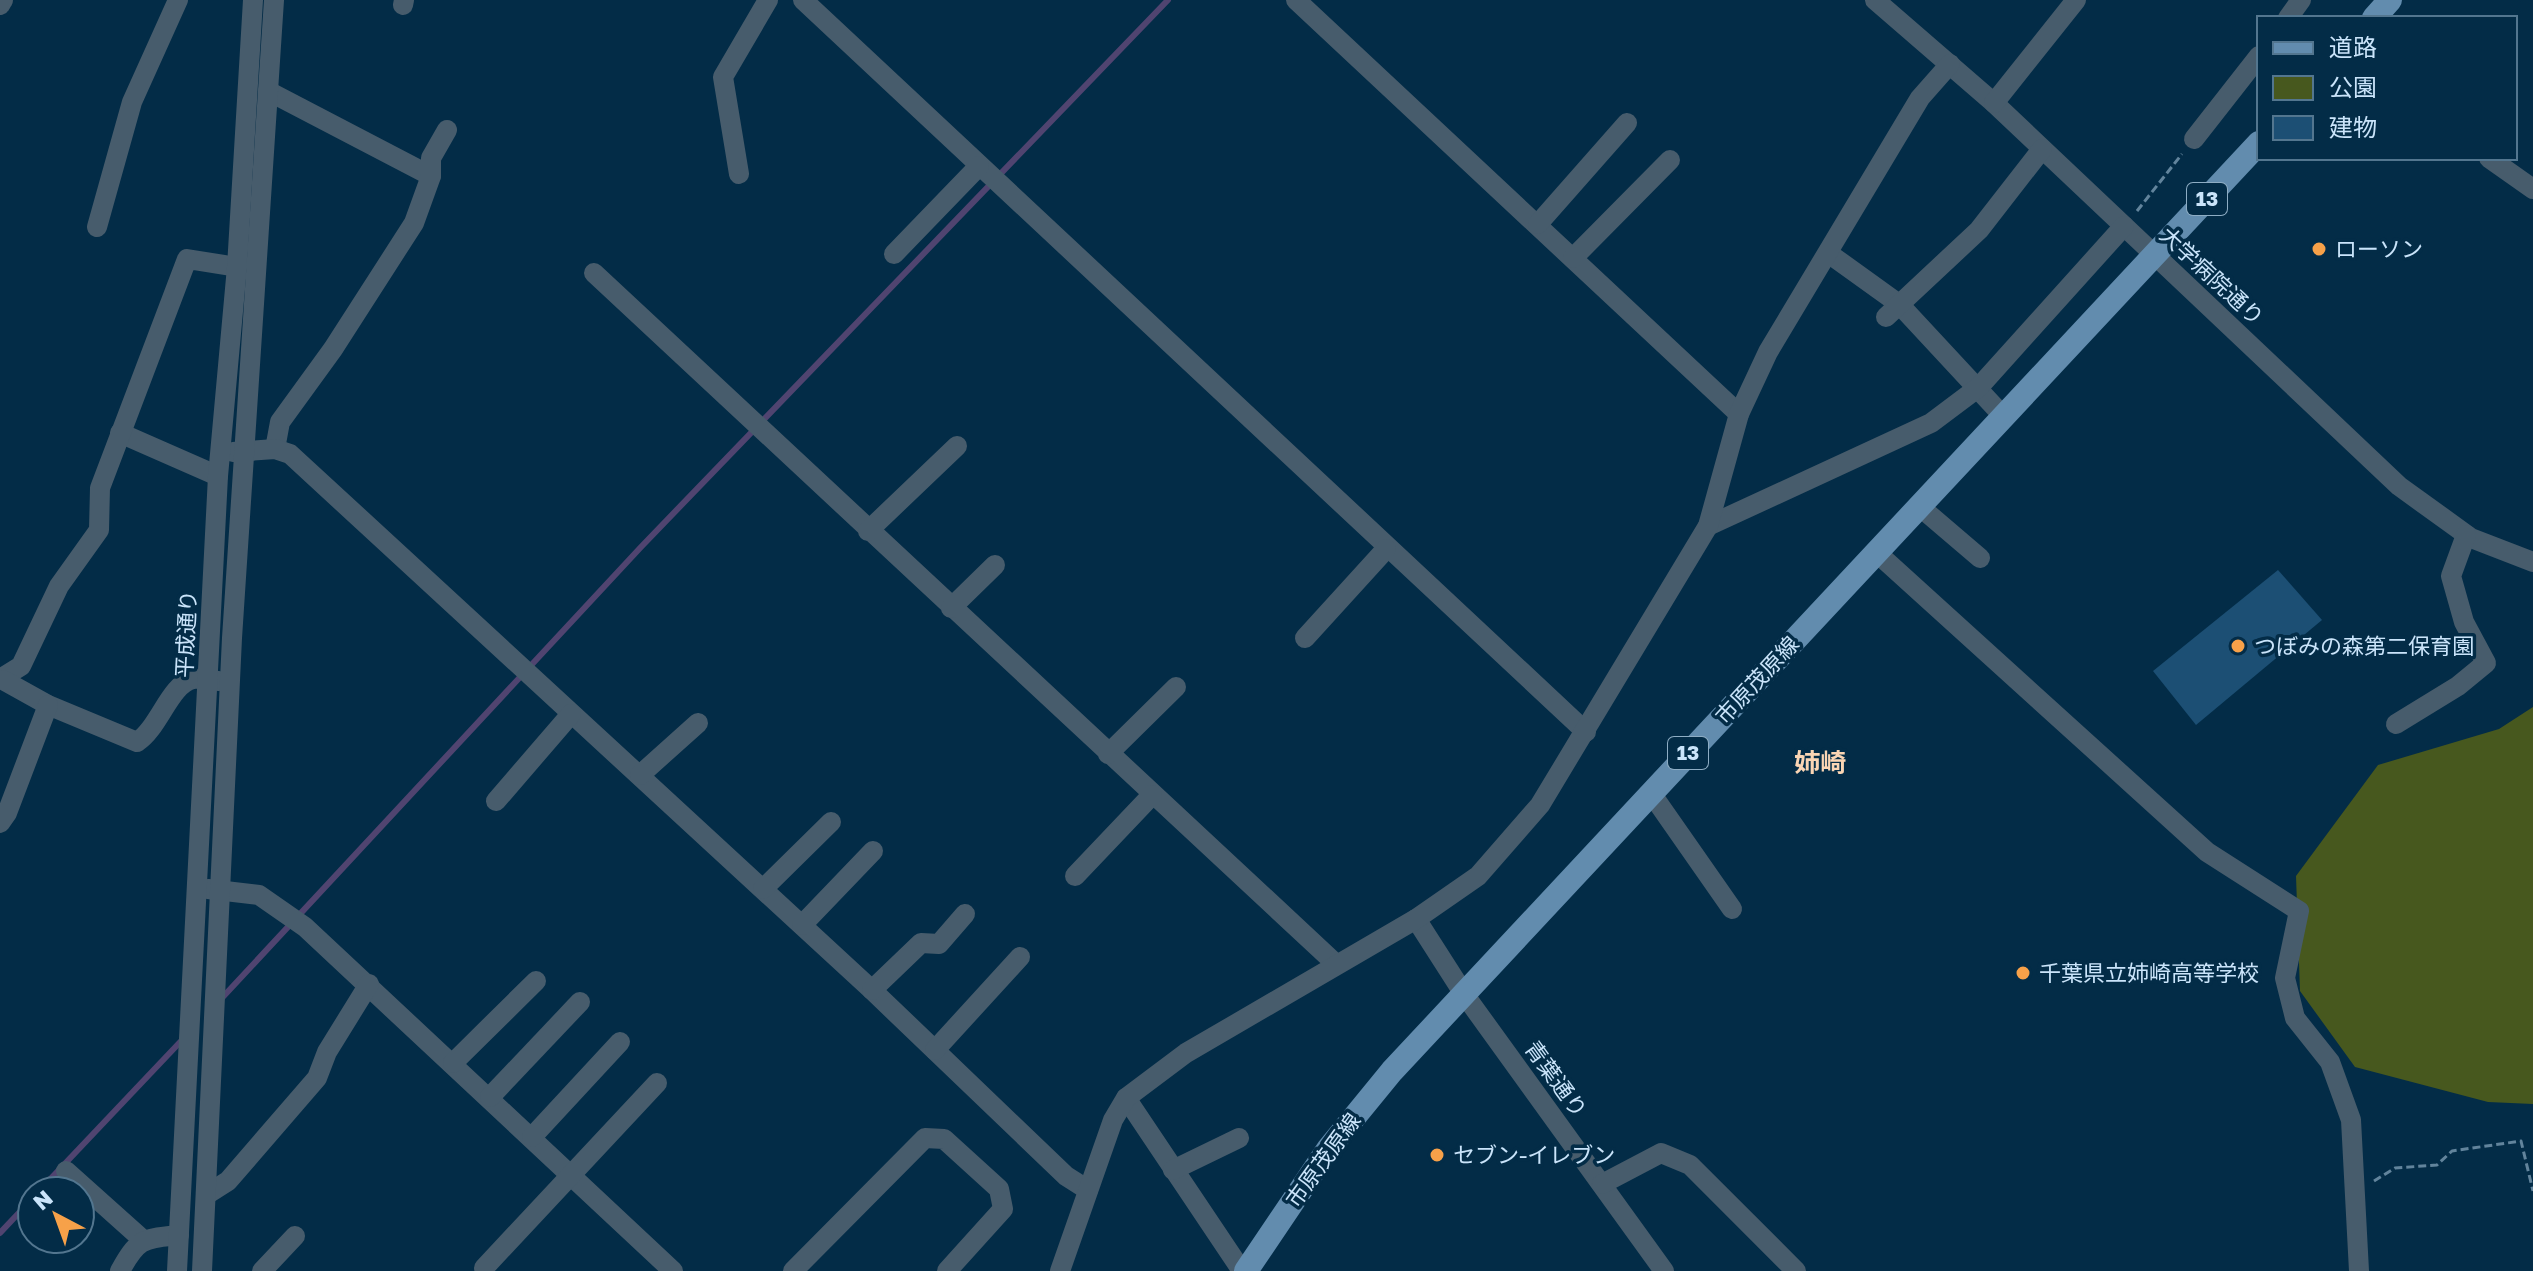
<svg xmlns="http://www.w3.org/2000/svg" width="2533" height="1271" font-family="'Golos Text','Noto Sans JP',sans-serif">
<rect width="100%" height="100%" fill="#032c47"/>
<polygon fill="#47581e" points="2533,707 2533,1104 2488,1102 2355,1067 2300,991 2296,876 2378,765 2499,729"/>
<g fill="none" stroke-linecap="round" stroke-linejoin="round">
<g stroke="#504470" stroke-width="6">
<polyline points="221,999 641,547 1168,0"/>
<polyline points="39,1191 183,1039"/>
<polyline points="0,1233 32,1199"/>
</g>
</g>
<polygon fill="#1c4f74" points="2278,570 2322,620 2196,725 2153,671"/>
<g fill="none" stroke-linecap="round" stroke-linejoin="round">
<g stroke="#62849c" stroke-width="3" stroke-dasharray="8 4" stroke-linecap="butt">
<polyline points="2137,211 2182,154"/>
<polyline points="2374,1181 2395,1168 2437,1165 2452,1151 2521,1141 2533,1191"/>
</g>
<g stroke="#475c6c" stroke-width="20">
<polyline points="803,0 1586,732"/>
<polyline points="1296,0 1739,414"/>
<polyline points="1875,0 1994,103 2399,486 2471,538 2533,562"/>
<polyline points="0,5 3,0"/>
<polyline points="403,5 404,0"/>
<polyline points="2288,18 2301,0"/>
<polyline points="268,91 431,176"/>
<polyline points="1994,103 2076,0"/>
<polyline points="2194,139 2259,56"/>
<polyline points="2489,158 2533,189"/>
<polyline points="739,174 723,77 768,0"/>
<polyline points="1538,224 1627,123"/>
<polyline points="97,227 132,102 178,0"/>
<polyline points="1828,253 1899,304 2003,416"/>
<polyline points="894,254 979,166"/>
<polyline points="1573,258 1670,160"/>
<polyline points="594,273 1336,964"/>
<polyline points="1886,317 1979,230 2042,149"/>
<polyline points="120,433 218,476"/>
<polyline points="275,449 280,422 333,349 414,223 431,176 431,158 447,130"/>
<polyline points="233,452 275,449 290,454 872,990 1066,1176 1088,1190"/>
<polyline points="1919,506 1980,558"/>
<polyline points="1708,526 1931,423 1979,387 2124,226"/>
<polyline points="868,531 957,446"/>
<polyline points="1876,552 2207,852 2299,911 2285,978 2295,1018 2330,1062 2351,1120 2359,1271"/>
<polyline points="951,608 995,565"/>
<polyline points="1305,638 1386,549"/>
<polyline points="0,679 21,666 59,586 99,530 100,488 187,259 237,267"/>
<path d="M3,680L48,705L137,742C159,728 170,684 193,679C200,678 211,681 219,681"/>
<polyline points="2396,724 2458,686 2486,663 2464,622 2451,576 2466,535"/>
<polyline points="1108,754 1176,687"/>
<polyline points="640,775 698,723"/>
<polyline points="1651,793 1732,909"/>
<polyline points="496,801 571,714"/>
<polyline points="0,823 7,813 48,705"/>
<polyline points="1075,876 1152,795"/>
<polyline points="208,889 259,895 305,927 673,1271"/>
<polyline points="763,889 831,822"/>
<polyline points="1416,919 1464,994 1664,1271"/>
<polyline points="802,925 873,851"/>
<polyline points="872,990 921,943 939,944 965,914"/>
<polyline points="935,1050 1020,957"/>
<polyline points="453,1063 536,981"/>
<polyline points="490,1097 580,1002"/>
<polyline points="1126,1098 1242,1271"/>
<polyline points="532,1137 620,1042"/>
<polyline points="1173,1170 1239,1138"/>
<polyline points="66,1171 142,1239"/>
<polyline points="1602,1184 1661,1153 1690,1165 1796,1271"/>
<polyline points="206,1195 228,1181 317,1078 327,1052 369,984"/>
<polyline points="484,1268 657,1083"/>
<path d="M120,1271C138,1238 143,1239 179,1235"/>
<polyline points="177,1271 218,476 237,267 253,0"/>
<polyline points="202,1271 232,638 274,0"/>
<polyline points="262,1271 295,1236"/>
<polyline points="793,1271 925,1138 944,1139 999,1189 1003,1209 947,1271"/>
<polyline points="1060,1271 1113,1120 1126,1098 1186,1053 1416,919 1478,876 1540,805 1708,526 1739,414 1768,352 1920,98 1950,64"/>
</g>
<g stroke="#628cae" stroke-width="24">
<polyline points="2374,18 2390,0"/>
<polyline points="1246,1271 1329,1148 1392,1071 2259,143"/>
</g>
</g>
<g fill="#f7a149" stroke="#032c47" stroke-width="3">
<circle cx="2319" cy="249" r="8"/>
<circle cx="2238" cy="646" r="8"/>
<circle cx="2023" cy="973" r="8"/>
<circle cx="1437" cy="1155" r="8"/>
</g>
<g text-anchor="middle" stroke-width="7" stroke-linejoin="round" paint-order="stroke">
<g fill="#032c47" stroke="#8eadc4" stroke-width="2">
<rect x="2187" y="183" width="40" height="32" rx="6"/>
<rect x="1668" y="737" width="40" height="32" rx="6"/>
</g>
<g font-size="20" font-weight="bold" fill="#cae4fa">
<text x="2207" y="206">13</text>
<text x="1688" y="760">13</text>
</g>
<g font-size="22" fill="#cae4fa" stroke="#032c47" text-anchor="start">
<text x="2335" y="257">ローソン</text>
<text x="2254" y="654">つぼみの森第二保育園</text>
<text x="2039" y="981">千葉県立姉崎高等学校</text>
<text x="1453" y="1163">セブン-イレブン</text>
</g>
<g font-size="22" fill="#cae4fa" stroke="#032c47">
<text transform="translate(2212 276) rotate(43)" y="8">大学病院通り</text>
<text transform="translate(186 634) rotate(-87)" y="8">平成通り</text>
<text transform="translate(1757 680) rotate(-47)" y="8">市原茂原線</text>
<text transform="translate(1556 1079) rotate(54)" y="8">青葉通り</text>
<text transform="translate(1323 1160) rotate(-54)" y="8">市原茂原線</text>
</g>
<g font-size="26" font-weight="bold" fill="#fad5b4" stroke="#032c47">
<text x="1820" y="772">姉崎</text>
</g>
</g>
<rect x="2257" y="16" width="260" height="144" fill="#032c47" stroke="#53768f" stroke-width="2"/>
<rect x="2273" y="42" width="40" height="12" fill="#628cae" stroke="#53768f" stroke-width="2"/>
<text x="2329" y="56" font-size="24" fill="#cae4fa">道路</text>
<rect x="2273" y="76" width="40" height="24" fill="#47581e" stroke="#53768f" stroke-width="2"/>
<text x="2329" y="96" font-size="24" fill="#cae4fa">公園</text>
<rect x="2273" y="116" width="40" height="24" fill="#1c4f74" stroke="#53768f" stroke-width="2"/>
<text x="2329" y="136" font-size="24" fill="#cae4fa">建物</text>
<g transform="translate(56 1215) rotate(319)"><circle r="38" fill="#032c47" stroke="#53768f" stroke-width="2"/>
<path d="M0-6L14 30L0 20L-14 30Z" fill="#f7a149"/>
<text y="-12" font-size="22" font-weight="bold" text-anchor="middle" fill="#cae4fa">N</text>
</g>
</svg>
